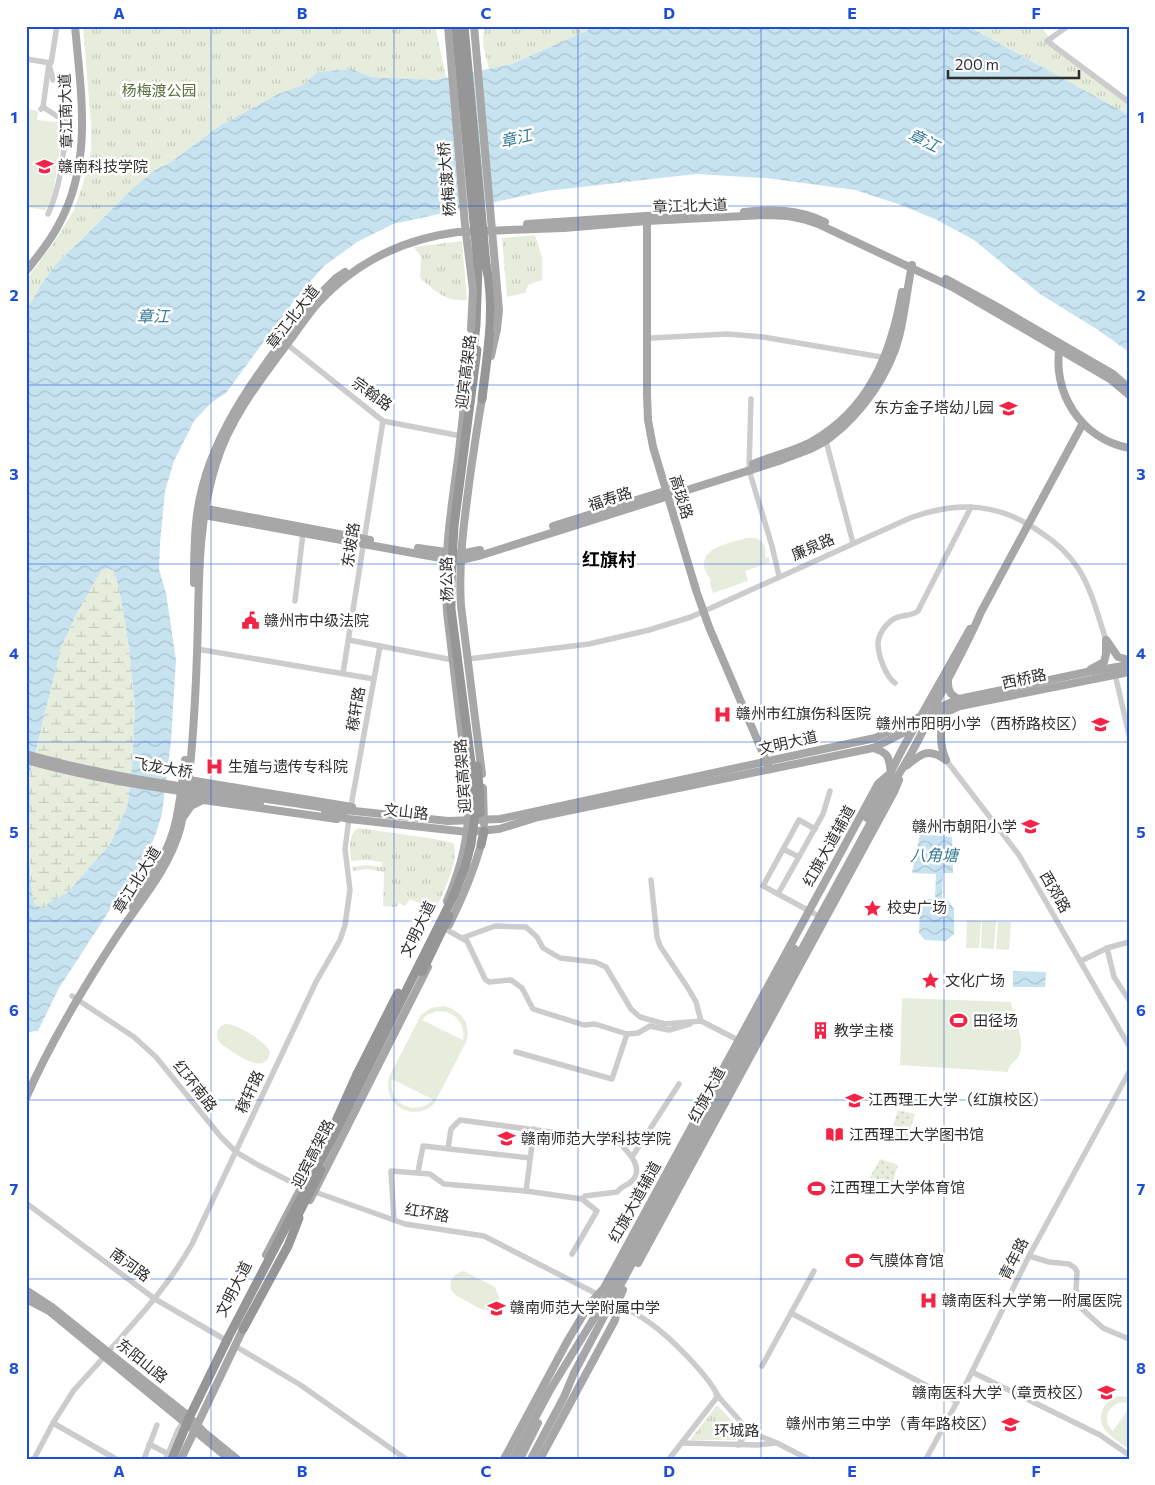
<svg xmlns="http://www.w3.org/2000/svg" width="1155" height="1485" font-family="Commissioner,'Noto Sans SC',sans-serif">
<defs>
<pattern id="grass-dots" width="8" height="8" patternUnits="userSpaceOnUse" patternTransform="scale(1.25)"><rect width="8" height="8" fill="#e7eddc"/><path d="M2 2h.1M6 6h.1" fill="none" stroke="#c6ccbd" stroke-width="1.8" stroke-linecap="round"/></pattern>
<pattern id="wetland-marsh" width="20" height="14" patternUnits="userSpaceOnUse" patternTransform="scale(1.25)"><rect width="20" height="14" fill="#e7eddc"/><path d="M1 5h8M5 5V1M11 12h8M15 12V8" fill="none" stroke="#c6ccbd"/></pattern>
<pattern id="park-tufts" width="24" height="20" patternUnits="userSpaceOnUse" patternTransform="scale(1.25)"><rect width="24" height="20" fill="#e7eddc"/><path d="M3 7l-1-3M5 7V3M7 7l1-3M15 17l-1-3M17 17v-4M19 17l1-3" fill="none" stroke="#c6ccbd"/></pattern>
<pattern id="water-waves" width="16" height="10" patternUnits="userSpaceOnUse" patternTransform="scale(1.25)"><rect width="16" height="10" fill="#c7e3ef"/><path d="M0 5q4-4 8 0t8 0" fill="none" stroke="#abc3cd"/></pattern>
</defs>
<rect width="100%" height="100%" fill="#fff"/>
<g fill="url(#grass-dots)">
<polygon points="898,1110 915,1114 907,1140 890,1135"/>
<polygon points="880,1159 898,1165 891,1188 869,1179"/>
</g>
<polygon fill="url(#wetland-marsh)" points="107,568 114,571 119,588 129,647 135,707 132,768 127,807 110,844 68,892 49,903 45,909 34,904 31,891 29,846 29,780 61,648 77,613 100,571"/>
<g fill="url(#park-tufts)">
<polygon points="83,26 435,26 446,77 434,80 372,77 351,69 317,72 303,85 280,93 219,126 171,162 155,170 131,190 98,222 56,264 42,283 26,311 26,280 54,242 74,210 88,168 91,148 91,125"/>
<polygon points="484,26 597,26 512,64 489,69 483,45"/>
<polygon points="968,26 1040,26 1063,53 1129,99 1129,115"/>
<polygon points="535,235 542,257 542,280 528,285 525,293 507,297 502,238"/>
<path d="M462,241L467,300C445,302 436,291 420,278L421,257L414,247Z"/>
<path d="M358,828L435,839L453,843C462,859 439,901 432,916L428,915L419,903L410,899L405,906L399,903L396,907L383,906L384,872L367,869L353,871L352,867L366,865L382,867V862L366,860L351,861C350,850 348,834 358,828Z"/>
<polygon points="717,1405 738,1427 736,1440 690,1440"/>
</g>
<g fill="#e7eddc" fill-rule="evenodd">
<polygon points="26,109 38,111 37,120 64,123 52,201 45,210 26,207"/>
<path d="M746,538C760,536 768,544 765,558L769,557L770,562L745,571L748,581L713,593L710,583L711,582C710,576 704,572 704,565C703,546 733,543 746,538Z"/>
<polygon points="967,920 981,921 979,948 966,948"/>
<polygon points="982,921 996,921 994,949 981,948"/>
<polygon points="998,922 1011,922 1009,950 996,949"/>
<path d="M902,998L1011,1002C1013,1019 1025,1035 1020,1053C1018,1061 1009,1062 1008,1072L900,1065Z"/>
<path d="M443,1006L451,1008L461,1015L466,1022L468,1034L466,1042L434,1104C413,1123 382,1105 389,1077L421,1015L431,1008ZM437,1011C454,1010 466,1023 463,1040L422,1020L427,1015ZM392,1079L432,1099L433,1100C415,1117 388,1104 392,1079Z"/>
<path d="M225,1024C236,1023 267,1042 270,1052C266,1079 232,1051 221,1044C214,1036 216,1028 225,1024Z"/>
<path d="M464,1271L495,1287L499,1297C495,1318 480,1309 468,1302C463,1299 455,1296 452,1291C447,1281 455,1273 464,1271Z"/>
<path d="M1119,1396L1129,1397V1403C1111,1399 1099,1418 1113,1431L1129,1408V1449C1122,1444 1113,1439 1107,1432C1094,1419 1103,1400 1119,1396Z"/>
</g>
<g fill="url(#water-waves)" fill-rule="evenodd">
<path d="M597,26H968L1129,115V352L1098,330L1040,294L974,240L935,219L898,204L855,190L766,178L696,174L546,191L393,224L357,242L324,266L296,298L226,393L211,403L194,421L174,461L165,491L160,544L159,569L166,593L176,660L171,741L162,814L156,833L144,863L113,905L59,988L38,1031L26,1032V311L42,283L56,264L131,190L155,170L171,162L219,126L280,93L303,85L317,72L351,69L372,77L434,80L512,64ZM107,568L114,571L119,588L129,647L135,707L132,768L127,807L110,844L68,892L48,903L45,909L34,904C27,868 29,831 30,795C31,789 29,785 29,779L61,648L77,613L100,572Z"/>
<polygon points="920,834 952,837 953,873 943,873 942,899 948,900 954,909 954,934 946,941 925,940 919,933 920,908 928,899 935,899 936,874 912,873"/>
<polygon points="1013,971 1046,972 1045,987 1013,987"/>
</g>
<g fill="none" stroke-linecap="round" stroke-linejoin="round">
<g stroke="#ccc" stroke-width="5.5">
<polyline points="1068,26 1047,41 1129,102"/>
<polyline points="26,59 51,63 57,26"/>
<polyline points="50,68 53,80"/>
<path d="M43,107L66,122C65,149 60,190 48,214"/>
<polyline points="41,109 43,107 49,63"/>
<polyline points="651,338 727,334 763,337 887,358"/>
<polyline points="284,342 383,421 461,436"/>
<polyline points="751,399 749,470 772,546 779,576"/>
<polyline points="826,441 853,543"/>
<polyline points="295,601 303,533"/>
<polyline points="349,640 453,660"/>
<polyline points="197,649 374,679"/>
<path d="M468,659L589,644L649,630L691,617L910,518C958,500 1001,503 1043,534C1057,543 1069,555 1078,568C1092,590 1098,616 1106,640"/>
<polyline points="343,673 383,421"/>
<polyline points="1115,674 1129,735"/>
<path d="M895,683C886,677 878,655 878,644C878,635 885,625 892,620C900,614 911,617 918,611L971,507"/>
<polyline points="946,760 1019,855 1129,1046"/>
<polyline points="351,806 380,646"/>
<polyline points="815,829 799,820 763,886 815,914"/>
<polyline points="783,849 799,857"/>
<polyline points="651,880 657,937 660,946 688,988 696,1002 701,1021"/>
<polyline points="778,894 823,814 830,791"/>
<polyline points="447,930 467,941 485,979 489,982 511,980 522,988 533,1009 584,1025 595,1024 627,1034 638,1033 650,1026 669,1030 690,1024"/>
<polyline points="462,938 495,926 526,927 537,937 543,948 560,958 595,962 606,967 631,1009 640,1017 665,1024 701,1021 742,1042"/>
<polyline points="1107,948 1114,977 1129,1000"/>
<polyline points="1081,961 1107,948 1129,942"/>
<polyline points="72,996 134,1037 156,1057 221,1137 236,1152 258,1165 301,1187 405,1224 484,1236 601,1296"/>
<polyline points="516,1052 612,1079 627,1034"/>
<path d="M448,1148L451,1129L460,1120L618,1141C627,1151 645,1167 632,1181C626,1187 623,1184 617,1192L585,1196L582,1199"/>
<polyline points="632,1157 679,1084"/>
<polyline points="418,1172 423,1146 530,1158"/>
<polyline points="526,1191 534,1129"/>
<polyline points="26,1203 155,1299 224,1339"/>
<polyline points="394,1220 391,1171 430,1174 444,1184 526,1191 582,1199 597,1211 572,1254"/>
<polyline points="1029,1256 1049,1262 1069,1264 1075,1268 1077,1272 1076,1290 1084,1300 1081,1308 1103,1328 1129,1339"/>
<path d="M616,1303C628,1309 639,1315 650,1323C670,1337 708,1375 718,1396"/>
<polyline points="791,1313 957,1402"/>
<polyline points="235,1346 299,1384 406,1459"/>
<path d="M108,1352C140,1316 169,1285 192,1244L316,982L340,940L345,925L350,890L345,849L349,819"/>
<polyline points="762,1366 814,1271"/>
<polyline points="972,1372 1100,1435 1129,1455"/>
<polyline points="716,1394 750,1432 777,1443 808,1459"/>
<polyline points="53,1423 116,1459"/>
<polyline points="683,1443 757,1445 775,1443"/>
<polyline points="149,1444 170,1455"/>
<polyline points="738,1445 743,1438 744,1427"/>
<polyline points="34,1459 53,1423 74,1390 104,1357"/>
<polyline points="144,1459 157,1425"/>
<polyline points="166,1459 178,1430 184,1421"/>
<polyline points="669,1459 718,1396"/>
<polyline points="926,1459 957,1402 1029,1256 1129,1072"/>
</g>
<g stroke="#a7a7a7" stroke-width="8">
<path d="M744,212C773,209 798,209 825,222"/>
<polyline points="647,218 647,395 648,420 653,447 697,593 709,627 768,765"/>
<polyline points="527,224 646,216 692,214"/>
<path d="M26,271C38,256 50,242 59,224C93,162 81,94 75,26"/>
<polyline points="946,279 994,305 1113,374 1129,388"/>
<polyline points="318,296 336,278 345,272"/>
<path d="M1060,345C1051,392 1081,439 1129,448"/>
<polyline points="491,356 497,329"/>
<path d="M753,464C772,456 794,451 811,442C869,410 891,354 902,292"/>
<polyline points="202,508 370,540"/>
<path d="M198,514L446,559L461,560L482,555L779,461C796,454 816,449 831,437C862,413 889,375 899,337C905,313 907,289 912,265"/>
<polyline points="553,526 678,487"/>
<polyline points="418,548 460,554 480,550"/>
<path d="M194,583C194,561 194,537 197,515C207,435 262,368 309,306"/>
<polyline points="1107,641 1118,657 1129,660"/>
<polyline points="1091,669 1104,662 1106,654 1106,640"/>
<path d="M948,681C948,691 950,695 959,699"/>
<polyline points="934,710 959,699 1087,672 1129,665"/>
<polyline points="928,721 960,706 1129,672"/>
<path d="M873,748C890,753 889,758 891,774"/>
<path d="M946,760C939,744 940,727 946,712"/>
<path d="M906,766C921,754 928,747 946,760"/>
<path d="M482,774L461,606C458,560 465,515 471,469C475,444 478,419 483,394"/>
<polyline points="183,779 352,807"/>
<polyline points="483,788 484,824"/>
<polyline points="182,797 337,819"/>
<polyline points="326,808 448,821 500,819 875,738 919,717"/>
<polyline points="325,813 349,819 468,832 499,829 538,817 873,748 915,727"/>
<polyline points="184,816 191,806 203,800"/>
<polyline points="867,818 904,746 970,629"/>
<path d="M447,901C462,865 469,836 469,796L447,612C443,560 451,510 458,459C462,427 465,396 468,364"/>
<path d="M131,906C147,883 165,859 173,832C180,809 182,783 185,760"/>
<path d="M449,925C462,899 473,873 481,845"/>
<path d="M26,1098C51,1041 83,988 117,936C140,901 169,869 180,829C186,806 188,781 191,757C195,711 197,664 198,618C199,566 200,514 216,464C230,417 264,375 293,336C301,325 309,313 318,303C356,262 403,239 458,232L564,228L647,221L766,215L788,216L803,219L818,224L954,288L1110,379L1129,395"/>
<polyline points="310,1200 428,967"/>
<polyline points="266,1255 337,1119"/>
<polyline points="638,1263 894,792 899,780"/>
<polyline points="26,1290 52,1307 108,1352 187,1415 205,1433 237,1459"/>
<polyline points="26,1299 49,1311 229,1459"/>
<polyline points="181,1459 245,1325"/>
<polyline points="504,1459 568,1340 589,1305 604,1288 878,784 887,776"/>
<polyline points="513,1459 550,1390 610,1292 795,949"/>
<polyline points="520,1459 538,1423"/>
<path d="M531,1459L564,1397L574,1373L664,1203L889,789C913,755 929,718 947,681C959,658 971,636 981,612L1083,423"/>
<polyline points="540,1459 615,1320 620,1297 623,1290"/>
</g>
<g stroke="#969696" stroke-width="9">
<polyline points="468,369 474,343 476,325 478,266"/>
<path d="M482,399C487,355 496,309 486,265"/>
<polyline points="481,845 484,831"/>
<polyline points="335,1123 357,1074"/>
</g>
<g stroke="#a7a7a7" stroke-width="8">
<polyline points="448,26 465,225 473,290 471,329"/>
<polyline points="474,26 499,310 497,329"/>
<path d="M26,754C123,782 227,792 326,808"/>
<path d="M26,760C103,782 182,791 260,803"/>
</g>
<g stroke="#969696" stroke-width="9">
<polyline points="456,26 478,266"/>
<polyline points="464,26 486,265"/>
<polyline points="477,766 480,796 480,813"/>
<polyline points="422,972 449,916"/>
<polyline points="357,1074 398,993"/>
<polyline points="295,1221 321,1170"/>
<polyline points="243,1329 288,1246 299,1218"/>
<polyline points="172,1459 190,1416 229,1336 338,1127 454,895 465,867 471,844 475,814 472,770 451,609 451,582 454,526 477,350"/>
</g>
</g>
<path fill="none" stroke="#1d4ed8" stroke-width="1" stroke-opacity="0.55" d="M211,26V1459M394,26V1459M578,26V1459M761,26V1459M944,26V1459M26,206H1129M26,385H1129M26,564H1129M26,742H1129M26,921H1129M26,1100H1129M26,1279H1129"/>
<defs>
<symbol id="university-bare" viewBox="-9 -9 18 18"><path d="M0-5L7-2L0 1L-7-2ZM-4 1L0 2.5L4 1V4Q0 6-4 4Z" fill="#f32446" stroke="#fff" stroke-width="2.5" paint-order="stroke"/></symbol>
<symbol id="school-bare" viewBox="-9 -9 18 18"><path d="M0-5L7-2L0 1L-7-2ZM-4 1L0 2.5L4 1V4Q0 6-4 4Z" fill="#f32446" stroke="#fff" stroke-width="2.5" paint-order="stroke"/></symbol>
<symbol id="civic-bare" viewBox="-9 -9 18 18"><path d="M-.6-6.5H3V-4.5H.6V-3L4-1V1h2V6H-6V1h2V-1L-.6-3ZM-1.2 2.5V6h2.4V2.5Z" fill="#f32446" stroke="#fff" stroke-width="2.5" paint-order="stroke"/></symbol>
<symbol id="hospital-bare" viewBox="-9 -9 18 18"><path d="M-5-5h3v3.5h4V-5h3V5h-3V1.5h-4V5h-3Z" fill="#f32446" stroke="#fff" stroke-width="2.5" paint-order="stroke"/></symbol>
<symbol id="sight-bare" viewBox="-9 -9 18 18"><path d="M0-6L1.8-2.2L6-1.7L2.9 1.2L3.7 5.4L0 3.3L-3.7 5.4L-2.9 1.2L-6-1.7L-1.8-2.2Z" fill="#f32446" stroke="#fff" stroke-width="2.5" paint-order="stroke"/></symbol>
<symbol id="stadium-bare" viewBox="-9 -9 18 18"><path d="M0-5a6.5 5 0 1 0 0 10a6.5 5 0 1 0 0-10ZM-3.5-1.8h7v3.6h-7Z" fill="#f32446" stroke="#fff" stroke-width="2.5" paint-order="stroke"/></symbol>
<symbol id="building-bare" viewBox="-9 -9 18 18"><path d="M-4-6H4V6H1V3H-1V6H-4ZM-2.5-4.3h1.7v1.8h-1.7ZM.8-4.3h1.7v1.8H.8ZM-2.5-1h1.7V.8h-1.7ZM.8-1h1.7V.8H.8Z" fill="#f32446" stroke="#fff" stroke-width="2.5" paint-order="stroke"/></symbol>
<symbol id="library-bare" viewBox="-9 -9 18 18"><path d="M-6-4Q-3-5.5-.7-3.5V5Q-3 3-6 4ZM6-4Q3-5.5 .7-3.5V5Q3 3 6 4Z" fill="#f32446" stroke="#fff" stroke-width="2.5" paint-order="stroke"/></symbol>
</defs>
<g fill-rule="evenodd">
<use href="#university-bare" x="32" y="154" width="25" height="25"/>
<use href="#school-bare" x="996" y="396" width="25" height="25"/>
<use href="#civic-bare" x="238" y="608" width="25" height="25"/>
<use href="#hospital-bare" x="710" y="702" width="25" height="25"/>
<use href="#school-bare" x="1088" y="712" width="25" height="25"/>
<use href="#hospital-bare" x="202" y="754" width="25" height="25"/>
<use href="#school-bare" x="1018" y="814" width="25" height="25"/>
<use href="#sight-bare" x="860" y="896" width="25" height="25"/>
<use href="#sight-bare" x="918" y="968" width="25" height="25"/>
<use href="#stadium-bare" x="946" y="1008" width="25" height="25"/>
<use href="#building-bare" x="808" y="1018" width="25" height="25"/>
<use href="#university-bare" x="842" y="1088" width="25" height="25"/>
<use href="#library-bare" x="822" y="1122" width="25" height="25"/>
<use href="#university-bare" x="494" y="1126" width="25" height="25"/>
<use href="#stadium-bare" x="804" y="1176" width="25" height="25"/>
<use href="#stadium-bare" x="842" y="1248" width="25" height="25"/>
<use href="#hospital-bare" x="916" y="1288" width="25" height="25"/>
<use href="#school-bare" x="484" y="1296" width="25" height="25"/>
<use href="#university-bare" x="1094" y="1380" width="25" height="25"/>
<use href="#school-bare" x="998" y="1412" width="25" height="25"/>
</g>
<g text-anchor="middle" stroke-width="5" stroke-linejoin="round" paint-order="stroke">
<g font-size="15" fill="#576f39" stroke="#fff">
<text x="159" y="96">杨梅渡公园</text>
</g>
<g font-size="15" fill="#2f2f2f" stroke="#fff">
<text transform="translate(66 111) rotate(-92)" y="5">章江南大道</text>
<text transform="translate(447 179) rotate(-95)" y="5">杨梅渡大桥</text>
<text transform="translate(690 206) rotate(-2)" y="5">章江北大道</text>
<text transform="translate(293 317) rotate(-52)" y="5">章江北大道</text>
<text transform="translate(466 372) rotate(-83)" y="5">迎宾高架路</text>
<text transform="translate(372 394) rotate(36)" y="5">宗翰路</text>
<text transform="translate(681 497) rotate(73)" y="5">高琰路</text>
<text transform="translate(610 499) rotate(-18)" y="5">福寿路</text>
<text transform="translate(351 545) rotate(-81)" y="5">东坡路</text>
<text transform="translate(813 547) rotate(-23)" y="5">廉泉路</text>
<text transform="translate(447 579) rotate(-91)" y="5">杨公路</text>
<text transform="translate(1024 679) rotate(-12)" y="5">西桥路</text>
<text transform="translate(356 709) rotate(-80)" y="5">稼轩路</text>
<text transform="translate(788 743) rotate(-13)" y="5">文明大道</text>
<text transform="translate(163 768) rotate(9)" y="5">飞龙大桥</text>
<text transform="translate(463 776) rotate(-94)" y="5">迎宾高架路</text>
<text transform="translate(406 812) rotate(6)" y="5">文山路</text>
<text transform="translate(829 846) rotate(-61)" y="5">红旗大道辅道</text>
<text transform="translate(137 880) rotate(-58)" y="5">章江北大道</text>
<text transform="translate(1055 892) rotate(60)" y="5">西郊路</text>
<text transform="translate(418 929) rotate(-64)" y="5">文明大道</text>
<text transform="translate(195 1086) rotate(52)" y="5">红环南路</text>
<text transform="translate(250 1092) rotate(-65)" y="5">稼轩路</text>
<text transform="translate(707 1095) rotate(-62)" y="5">红旗大道</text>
<text transform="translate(313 1154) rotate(-63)" y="5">迎宾高架路</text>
<text transform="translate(635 1202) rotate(-61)" y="5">红旗大道辅道</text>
<text transform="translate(427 1213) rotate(10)" y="5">红环路</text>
<text transform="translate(1014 1259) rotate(-63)" y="5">青年路</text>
<text transform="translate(130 1265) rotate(36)" y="5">南河路</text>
<text transform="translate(234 1289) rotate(-63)" y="5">文明大道</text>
<text transform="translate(142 1361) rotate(39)" y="5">东阳山路</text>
<text x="737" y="1436">环城路</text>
</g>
<g font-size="15" fill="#2f2f2f" stroke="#fff" text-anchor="start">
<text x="58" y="172">赣南科技学院</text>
<text x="994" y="413" text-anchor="end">东方金子塔幼儿园</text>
<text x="264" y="626">赣州市中级法院</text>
<text x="736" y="719">赣州市红旗伤科医院</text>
<text x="1086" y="729" text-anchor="end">赣州市阳明小学（西桥路校区）</text>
<text x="228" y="772">生殖与遗传专科院</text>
<text x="1017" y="832" text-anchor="end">赣州市朝阳小学</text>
<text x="887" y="913">校史广场</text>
<text x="945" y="986">文化广场</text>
<text x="973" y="1026">田径场</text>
<text x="834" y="1036">教学主楼</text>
<text x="868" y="1105">江西理工大学（红旗校区）</text>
<text x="849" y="1140">江西理工大学图书馆</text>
<text x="521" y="1144">赣南师范大学科技学院</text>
<text x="830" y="1193">江西理工大学体育馆</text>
<text x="869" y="1266">气膜体育馆</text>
<text x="942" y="1306">赣南医科大学第一附属医院</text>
<text x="510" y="1313">赣南师范大学附属中学</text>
<text x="1092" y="1398" text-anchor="end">赣南医科大学（章贡校区）</text>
<text x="996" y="1429" text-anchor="end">赣州市第三中学（青年路校区）</text>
</g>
<g font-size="16" font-style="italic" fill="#367b98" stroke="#fff">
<text transform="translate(516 138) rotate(-13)" y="6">章江</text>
<text transform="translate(924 140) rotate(26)" y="6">章江</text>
<text x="153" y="322">章江</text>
<text x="934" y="861">八角塘</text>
</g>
<g font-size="18" font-weight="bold" fill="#000" stroke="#fff">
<text x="609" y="566">红旗村</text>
</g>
</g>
<rect width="1155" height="1485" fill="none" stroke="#ffffff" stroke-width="55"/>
<path d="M948 70v8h131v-8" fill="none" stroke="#2f2f2f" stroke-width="2.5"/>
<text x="955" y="70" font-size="15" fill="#2f2f2f" stroke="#ffffff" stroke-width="4" paint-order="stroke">200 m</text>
<rect x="28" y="28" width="1100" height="1430" fill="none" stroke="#1d4ed8" stroke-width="2"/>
<g font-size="16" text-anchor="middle" font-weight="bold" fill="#1d4ed8">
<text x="119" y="19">A</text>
<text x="302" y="19">B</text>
<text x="486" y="19">C</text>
<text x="669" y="19">D</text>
<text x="852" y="19">E</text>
<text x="1036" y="19">F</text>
<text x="14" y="123">1</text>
<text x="1141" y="123">1</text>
<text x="14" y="301">2</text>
<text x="1141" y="301">2</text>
<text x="14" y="480">3</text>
<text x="1141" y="480">3</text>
<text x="14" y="659">4</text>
<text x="1141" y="659">4</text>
<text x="14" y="838">5</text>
<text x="1141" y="838">5</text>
<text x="14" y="1016">6</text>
<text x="1141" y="1016">6</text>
<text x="14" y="1195">7</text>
<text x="1141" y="1195">7</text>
<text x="14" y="1374">8</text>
<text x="1141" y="1374">8</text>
<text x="119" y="1477">A</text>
<text x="302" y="1477">B</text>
<text x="486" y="1477">C</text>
<text x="669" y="1477">D</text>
<text x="852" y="1477">E</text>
<text x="1036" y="1477">F</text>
</g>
</svg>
